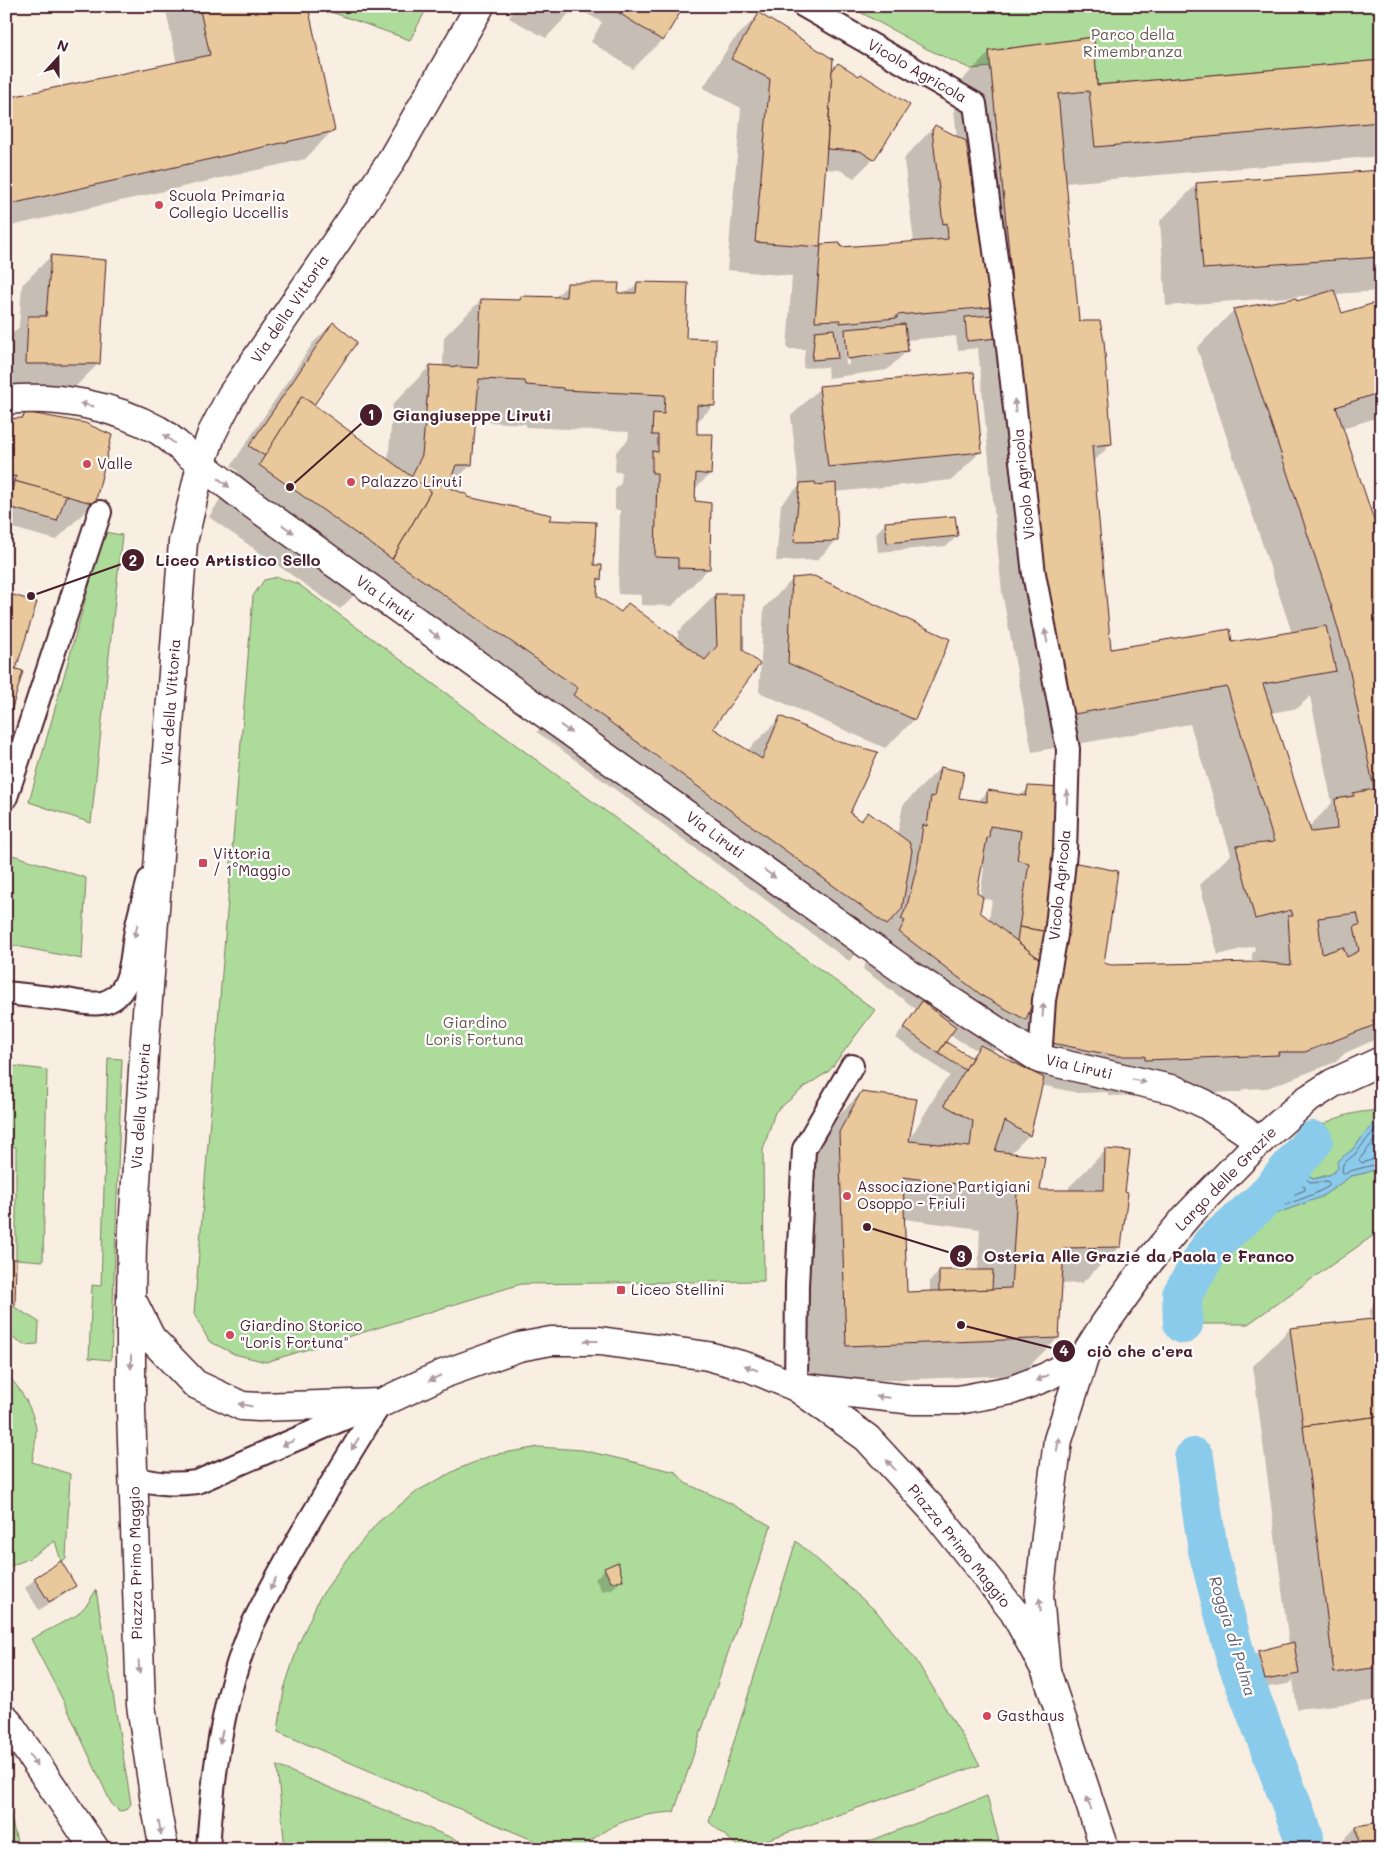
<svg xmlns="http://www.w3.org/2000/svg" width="1387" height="1855" font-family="Mali,sans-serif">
<rect width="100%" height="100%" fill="#f8eee1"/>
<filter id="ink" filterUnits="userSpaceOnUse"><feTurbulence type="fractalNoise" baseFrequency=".02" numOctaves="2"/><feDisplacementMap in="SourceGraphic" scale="10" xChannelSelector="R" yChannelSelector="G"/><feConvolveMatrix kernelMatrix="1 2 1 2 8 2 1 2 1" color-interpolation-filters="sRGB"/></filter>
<g filter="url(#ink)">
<g fill="#addb9a" stroke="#7c7d62">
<polygon points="319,6 428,6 410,40 320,8"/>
<polygon points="849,6 1381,6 1381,60 1097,85 1094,37 989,51 991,67 971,69 927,49"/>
<polygon points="104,532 122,535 91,823 29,802"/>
<polygon points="278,577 298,584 875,1010 829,1071 806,1086 775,1112 763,1150 764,1281 521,1284 266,1362 234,1354 209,1341 194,1314 253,596 264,580"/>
<polygon points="13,855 86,878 82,959 6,944 6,881"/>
<polygon points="108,1058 122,1059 111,1360 89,1358 92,1285 101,1286"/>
<polygon points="6,1065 47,1070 43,1261 16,1259 16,1147 6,1145"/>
<path d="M1381,1110V1121L1376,1120L1352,1150L1338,1161V1168L1332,1174L1313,1179L1304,1173C1303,1160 1310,1155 1319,1147L1305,1135C1330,1118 1350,1112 1381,1110Z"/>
<polygon points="1381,1167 1381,1230 1248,1324 1191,1324 1191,1299 1210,1270 1229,1247 1251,1229 1270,1216 1321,1197 1351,1176 1365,1173"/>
<polygon points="6,1302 39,1322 38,1344 24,1345 6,1334"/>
<path d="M6,1375C20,1385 35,1414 36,1430C36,1441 34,1452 32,1462L70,1474L66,1559L61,1561L55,1541L28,1559L6,1568Z"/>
<path d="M539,1447L582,1450L676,1472L685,1483L730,1503L771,1526L674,1812C637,1814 609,1823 581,1849H554L278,1732L284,1689L299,1643L319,1599L346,1560L378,1522L419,1490L458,1469L492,1455Z"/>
<polygon points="796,1541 877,1612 916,1660 980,1765 741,1849 709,1822"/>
<polygon points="96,1590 131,1804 126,1810 119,1811 111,1803 67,1708 31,1639 77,1615 88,1603"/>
<polygon points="277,1766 479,1849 285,1849"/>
<polygon points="987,1796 1001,1849 849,1849"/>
<polygon points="6,1799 19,1849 6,1849"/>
</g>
<path fill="#8acbeb" stroke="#70869e" d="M1376,1120L1381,1121V1167L1365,1173L1351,1176L1321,1197L1270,1216L1251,1229L1229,1247L1210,1270L1188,1256L1305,1135L1320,1147C1310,1155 1303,1160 1304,1173L1313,1179C1324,1177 1331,1176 1338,1168L1337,1161L1352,1150Z"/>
<g fill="#0003" fill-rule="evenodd">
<polygon points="165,6 307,6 333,130 305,159 6,227 6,100 177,64"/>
<polygon points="516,6 683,6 662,40 633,69 591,42 602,22 575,7 546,38 509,18"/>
<path d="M759,14L831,72L873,159L854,178L840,170L824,169L819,246L839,244L840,248L914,243L904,160L907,155L935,126L957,138L952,90L990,52L1096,86L1381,61V156L1065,183L1078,320L1111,444L1092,463L1109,651L1231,643L1292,633L1197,348L1234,310L1297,303L1317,295L1166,306L1160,221L1197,184L1381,171V291L1334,294L1341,315L1381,302V416L1342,429L1381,545V1032L1372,1041L1345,1053L1336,1062L1267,1088L1244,1089L1241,1092L1108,1096V1092L1078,1093L1041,1085L1029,1135L1010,1154L1039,1192L1069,1191V1187L1106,1150L1120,1246L1082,1283L1061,1284L1058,1338L1020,1375L810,1383L802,1170L824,1130L861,1093L908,1142L943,1083L950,1076L896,1038L916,1009L863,969L868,958L872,938L849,961L537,732L542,725L354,595L340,609L209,517L238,471L231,466L313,343L333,323L313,404L388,461L393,404L430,366L443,367L444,337L481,300L517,301L521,297L554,298L568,285L617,294H626L638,283L685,339L713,406L696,423V435L710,474L694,490L693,502L709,568L672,606L641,605V595L618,594L620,510H615V490L621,483L622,472H615L616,452L628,440L629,432L526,427V424L489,422L488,418L474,417L471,465L447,488L464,498L547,521L593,566L600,579L596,583V596L620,613L678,642V632L715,595H742L712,729L747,751L781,717L848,813L860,822L868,813L895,833L898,831L903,805L940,768L958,799L977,802L988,792L1019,797L1029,788L1058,865L1103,964L1111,967L1252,964V954L1255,950L1254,946L1218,955L1200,885L1231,854L1190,724L1032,752L1002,592L978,348L958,350L956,336L905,340L907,351L887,370L828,378L827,367L803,368L805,349H787L792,276L727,270L741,108L703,88L731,43ZM845,348H848L849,365H846ZM1310,696L1332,803L1308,828L1271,713L1298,708ZM981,867L984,868L980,897L976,894ZM981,898L992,900L989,920L979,912ZM1016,1028L1012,1063L992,1052ZM949,1035L977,1050L969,1058L944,1042ZM904,1219L980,1229L978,1272L940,1271L930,1281V1293L906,1294Z"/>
<polygon points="51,256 99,363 70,392 6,392 6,340 19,327 22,285"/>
<polygon points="820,388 980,452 952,480 835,492 837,540 817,560 776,561 781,504 799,486 791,416"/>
<polygon points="25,413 94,503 56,540 6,526 6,421 19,420"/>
<polygon points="886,523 957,536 947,546 878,552 876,533"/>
<polygon points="793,579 949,639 914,720 885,748 759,692 764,608"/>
<polygon points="6,1259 15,1260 14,1306 6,1313"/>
<polygon points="1381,1290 1381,1700 1297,1709 1293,1679 1288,1684 1256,1689 1249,1661 1259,1652 1289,1644 1253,1366 1290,1329 1371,1320 1370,1310 1372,1308 1374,1299"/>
<polygon points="605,1569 622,1580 612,1589 602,1591 595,1579"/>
<polygon points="35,1579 74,1586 64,1595 39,1610 25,1588"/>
<polygon points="1356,1827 1381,1849 1335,1849"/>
</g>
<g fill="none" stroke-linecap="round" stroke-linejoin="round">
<g stroke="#646478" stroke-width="1">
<polyline points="1381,1126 1377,1127 1355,1154 1343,1164 1342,1172 1345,1174 1350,1171 1381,1163"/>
<polyline points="1381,1132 1359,1160 1362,1163 1381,1157"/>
<path d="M1305,1143L1310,1147C1302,1157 1297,1162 1300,1175L1312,1183L1327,1181L1329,1183V1186C1311,1198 1288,1202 1268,1212C1245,1223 1228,1243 1210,1262L1198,1256V1253Z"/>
<polygon points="1289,1168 1292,1169 1295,1179 1305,1187 1305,1190 1266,1206 1245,1220 1242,1219 1242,1216"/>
</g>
<g stroke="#8acbeb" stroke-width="40">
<polyline points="1183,1324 1182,1295 1212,1244 1265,1198 1313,1141"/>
<polyline points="1194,1458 1208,1550 1236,1659 1304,1837"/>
</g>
</g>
<g fill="#e9c89b" stroke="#4a1f2b" fill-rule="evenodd">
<polygon points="199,6 308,6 335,131 6,205 6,98 210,55"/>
<polygon points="623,6 684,6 663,41 619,13"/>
<polygon points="759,13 833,59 820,247 755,242 770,79 731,59"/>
<path d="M1094,37L1097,85L1381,60V122L1095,147L1089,91L1058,94L1079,320L1080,321H1100L1104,341L1112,444L1092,446L1111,649L1230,629L1232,642L1326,626L1336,671L1263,684L1311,832L1337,829L1335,799L1354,796L1353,793L1374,789L1348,663L1332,608L1233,309L1296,298L1297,301L1334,290L1342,313L1381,301V392L1336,407L1381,541V1017L1372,1021L1375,1025L1305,1052H1278L1279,1055L1145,1060V1056H1116L1047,1042L1072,862L1118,871L1104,963L1111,965L1259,962L1291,965L1288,916H1293L1291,910L1255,919L1236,846L1274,842L1227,687L1069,715L1039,554L989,51ZM1357,913L1360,925L1354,926L1359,951L1347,957L1343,947L1322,954L1318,918Z"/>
<polygon points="838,63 859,76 861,74 910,105 874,160 860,151 827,149 832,71"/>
<polygon points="935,125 966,141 992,307 897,315 897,318 840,323 840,320 815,321 821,244 840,243 841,247 948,239 947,223 943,224 932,130"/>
<polygon points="1381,170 1381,257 1203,269 1196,183"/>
<polygon points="51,255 106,260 100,364 26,364 28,316 46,316"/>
<polygon points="637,282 688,283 686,338 716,339 715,406 697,405 697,434 713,434 711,475 696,473 695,501 711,503 710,569 678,568 678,558 655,557 657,473 652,473 652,451 658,452 658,435 652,435 653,413 664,414 665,395 563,390 563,388 526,385 525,381 479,379 472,465 456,465 448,487 468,495 467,497 552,515 549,520 596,522 594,565 602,565 601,580 598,578 597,596 621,612 628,603 705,660 717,646 715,594 743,594 743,650 760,664 713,728 762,759 780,716 836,741 878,752 850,813 861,821 868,812 909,842 912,850 902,909 887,925 573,695 578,688 392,559 431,491 411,477 422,455 430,365 478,368 481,299 520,300 521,296 566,297 567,283 619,283 618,293 636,293"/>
<polygon points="995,315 998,338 967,341 965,317"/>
<polygon points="333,322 357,342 314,405 302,396 265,456 249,446"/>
<polygon points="905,324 908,351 847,359 845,329"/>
<polygon points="834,329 838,358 812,360 815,331"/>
<polygon points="974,372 982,452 828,467 819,386"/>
<polygon points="302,396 431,491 392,559 259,465"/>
<polygon points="25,412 85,423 112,435 95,504 14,481 16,476 6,477 6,419 23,418"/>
<polygon points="14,481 66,495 57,521 9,507"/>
<polygon points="815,482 816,485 836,483 838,541 794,542 800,483"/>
<polygon points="955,516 958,536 887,543 885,522"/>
<polygon points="814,576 950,639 915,720 788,663 792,578"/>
<polygon points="6,593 37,602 16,669 6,666"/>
<polygon points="6,666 23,671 6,729"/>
<polygon points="940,767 964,772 959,798 987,802 987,790 1026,796 1028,786 1062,788 1049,932 1019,927 1029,863 1017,860 1021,831 990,826 989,838 987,838 977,893 983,897 980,912 1047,965 1026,1020 984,997 899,932 905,921 901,919 907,906 918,861 923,825 927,826 931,796 934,797"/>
<polygon points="1019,927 1049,932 1047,965 1017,941"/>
<polygon points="922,1001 956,1027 938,1053 904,1028"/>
<polygon points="946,1042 972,1058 965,1070 938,1053"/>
<path d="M980,1045L1044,1078L1030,1136L1005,1121L995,1151L1045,1157L1040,1190H1104L1105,1149L1130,1151L1125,1192L1128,1193L1121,1247L1064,1248L1059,1338L846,1346L839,1132L861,1092L917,1099L909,1141L970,1147L973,1121L944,1105ZM903,1177L1017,1192L1011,1288L907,1292Z"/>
<polygon points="6,1258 16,1259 15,1306 6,1302"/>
<polygon points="939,1270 993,1270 992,1289 939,1291"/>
<polygon points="1381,1318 1381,1416 1303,1426 1290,1328"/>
<polygon points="1381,1416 1381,1667 1334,1673 1303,1426"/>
<polygon points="61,1561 76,1586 49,1602 34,1578"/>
<polygon points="618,1562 623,1580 611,1582 604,1568"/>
<polygon points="1294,1642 1299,1674 1265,1680 1258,1651"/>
<polygon points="1381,1822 1381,1849 1360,1849 1356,1826"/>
</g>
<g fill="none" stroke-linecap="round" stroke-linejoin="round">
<defs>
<g id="service">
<polyline points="804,6 975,104 1007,339 1034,574 1068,749 1065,852 1056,935 1044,1000 1040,1059"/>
<polyline points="6,797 100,512"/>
<path d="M6,993C27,995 47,998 67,1000C78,1002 91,1005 102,1003C132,997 131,959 135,936C138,917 144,898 149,880"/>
<polyline points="796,1387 797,1285 804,1149 852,1066"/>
<path d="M134,1478C158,1484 173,1485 197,1482L373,1406"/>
<path d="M208,1849C213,1774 222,1696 252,1626C267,1594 285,1563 302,1533C328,1489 354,1445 381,1403"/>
</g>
<g id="minor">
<path d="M6,400C58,395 112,405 158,430C170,437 180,448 191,456C210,472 229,486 248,501L906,972L1040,1059L1175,1090L1205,1104L1260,1141"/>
<polyline points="796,1387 914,1400 958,1400 1012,1390 1046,1377 1085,1355"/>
<polyline points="1046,1671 1039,1596 1049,1511 1058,1440 1085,1355 1104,1325 1151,1259 1187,1216 1260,1141 1305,1101 1333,1083 1381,1061"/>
<polyline points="6,1719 95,1849"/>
</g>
<g id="tertiary">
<polyline points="134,1304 151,1338 195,1384 242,1406 259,1407 381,1403 443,1374 519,1347 551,1341 600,1341 708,1356 748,1367 796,1387 867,1438 935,1512 1014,1612 1046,1671 1105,1849"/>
<polyline points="164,1849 155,1802 141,1705 131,1410 131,1296 132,1245 145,1039 183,542 201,465 212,433 231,396 388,166 480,6"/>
</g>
</defs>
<use href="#service" stroke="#4a1f2b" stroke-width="26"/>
<use href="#minor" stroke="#4a1f2b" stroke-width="31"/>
<use href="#tertiary" stroke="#4a1f2b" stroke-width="31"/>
<use href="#service" stroke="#fff" stroke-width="22"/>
<use href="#minor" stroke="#fff" stroke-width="28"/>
<use href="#tertiary" stroke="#fff" stroke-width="28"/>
</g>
<defs><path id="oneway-solid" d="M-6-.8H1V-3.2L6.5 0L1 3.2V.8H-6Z" transform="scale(1.25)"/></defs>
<g fill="#ae9aa0">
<use href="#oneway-solid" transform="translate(87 405) rotate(-168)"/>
<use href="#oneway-solid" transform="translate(1015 406) rotate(-96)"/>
<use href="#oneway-solid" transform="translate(169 439) rotate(-141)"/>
<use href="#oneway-solid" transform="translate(224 483) rotate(38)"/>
<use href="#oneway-solid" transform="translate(288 529) rotate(36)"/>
<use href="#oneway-solid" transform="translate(434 634) rotate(36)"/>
<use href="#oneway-solid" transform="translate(1046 636) rotate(-101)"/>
<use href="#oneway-solid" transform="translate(566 729) rotate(36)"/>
<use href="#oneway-solid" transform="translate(1067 797) rotate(-88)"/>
<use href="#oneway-solid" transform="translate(770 874) rotate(36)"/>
<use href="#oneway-solid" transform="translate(136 931) rotate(102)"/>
<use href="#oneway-solid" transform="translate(1043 1010) rotate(-86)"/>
<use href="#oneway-solid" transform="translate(1139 1081) rotate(13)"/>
<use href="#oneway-solid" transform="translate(591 1341) rotate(180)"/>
<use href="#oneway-solid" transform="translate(131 1362) rotate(90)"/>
<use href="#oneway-solid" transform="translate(751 1368) rotate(-159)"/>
<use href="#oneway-solid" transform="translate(435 1378) rotate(155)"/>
<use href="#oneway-solid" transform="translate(1042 1378) rotate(156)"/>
<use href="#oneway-solid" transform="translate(883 1397) rotate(-175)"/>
<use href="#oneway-solid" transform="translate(245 1405) rotate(-169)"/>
<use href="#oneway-solid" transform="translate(288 1443) rotate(157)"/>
<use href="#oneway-solid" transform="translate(355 1444) rotate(122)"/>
<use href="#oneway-solid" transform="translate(1058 1444) rotate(-80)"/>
<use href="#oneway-solid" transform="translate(891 1465) rotate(-132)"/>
<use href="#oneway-solid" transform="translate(273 1584) rotate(116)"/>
<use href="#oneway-solid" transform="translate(1040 1605) rotate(-96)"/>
<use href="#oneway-solid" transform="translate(139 1667) rotate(87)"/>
<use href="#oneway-solid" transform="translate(221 1737) rotate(103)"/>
<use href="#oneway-solid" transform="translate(33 1760) rotate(57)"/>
<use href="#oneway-solid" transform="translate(1089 1803) rotate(-109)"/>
<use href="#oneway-solid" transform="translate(160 1828) rotate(79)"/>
</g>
</g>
<g fill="#d1495b" stroke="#fff" stroke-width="2">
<circle cx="159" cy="205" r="5"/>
<circle cx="87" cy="464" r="5"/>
<circle cx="351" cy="482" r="5"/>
<rect x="198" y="858" width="10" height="10" rx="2.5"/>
<circle cx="847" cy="1196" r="5"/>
<rect x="616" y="1285" width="10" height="10" rx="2.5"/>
<circle cx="230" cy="1335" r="5"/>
<circle cx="987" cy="1716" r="5"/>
</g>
<g text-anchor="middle" stroke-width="4.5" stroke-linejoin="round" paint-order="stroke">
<g font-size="15" fill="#68574c" stroke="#fff">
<text x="1133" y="40">Parco della<tspan x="1133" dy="17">Rimembranza</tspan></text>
<text x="475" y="1028">Giardino<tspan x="475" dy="17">Loris Fortuna</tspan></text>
</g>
<g font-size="15" fill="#4a1f2b" stroke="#fff">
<text transform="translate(917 71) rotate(30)" y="5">Vicolo Agricola</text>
<text transform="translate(290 309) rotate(-56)" y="5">Via della Vittoria</text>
<text transform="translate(1024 484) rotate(-96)" y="5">Vicolo Agricola</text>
<text transform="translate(385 599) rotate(36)" y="5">Via Liruti</text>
<text transform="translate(171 702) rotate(-86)" y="5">Via della Vittoria</text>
<text transform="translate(715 835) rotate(36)" y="5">Via Liruti</text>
<text transform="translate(1060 885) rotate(-84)" y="5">Vicolo Agricola</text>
<text transform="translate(1079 1067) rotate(13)" y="5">Via Liruti</text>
<text transform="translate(141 1106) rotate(-86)" y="5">Via della Vittoria</text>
<text transform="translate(1226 1179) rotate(-46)" y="5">Largo delle Grazie</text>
<text transform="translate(959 1546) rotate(51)" y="5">Piazza Primo Maggio</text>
<text transform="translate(136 1563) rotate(-91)" y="5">Piazza Primo Maggio</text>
</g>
<g font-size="15" fill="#4a1f2b" stroke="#fff" text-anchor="start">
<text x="169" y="201">Scuola Primaria<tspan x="169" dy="17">Collegio Uccellis</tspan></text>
<text x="97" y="469">Valle</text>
<text x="361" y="487">Palazzo Liruti</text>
<text x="213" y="859">Vittoria<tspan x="213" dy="17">/ 1°Maggio</tspan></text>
<text x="857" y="1192">Associazione Partigiani<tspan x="857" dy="17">Osoppo - Friuli</tspan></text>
<text x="631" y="1295">Liceo Stellini</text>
<text x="240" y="1331">Giardino Storico<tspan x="240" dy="17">"Loris Fortuna"</tspan></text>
<text x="997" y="1721">Gasthaus</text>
</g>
<g font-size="16" font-style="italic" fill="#605b6e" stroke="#fff">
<text transform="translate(1233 1636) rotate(73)" y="6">Roggia di Palma</text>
</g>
</g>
<path fill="none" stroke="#4a1f2b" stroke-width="2" d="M290 487L371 415M31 596L133 560M867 1227L961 1256M961 1325L1064 1351"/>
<g fill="#4a1f2b" stroke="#fff" stroke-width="2">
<circle cx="290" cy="487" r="5"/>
<circle cx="31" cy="596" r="5"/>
<circle cx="867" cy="1227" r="5"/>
<circle cx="961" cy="1325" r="5"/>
<circle cx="371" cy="415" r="12"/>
<circle cx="133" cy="560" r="12"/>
<circle cx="961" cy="1256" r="12"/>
<circle cx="1064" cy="1351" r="12"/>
</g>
<g font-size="15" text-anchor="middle" font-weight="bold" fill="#fff">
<text x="371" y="420">1</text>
<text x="133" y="566">2</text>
<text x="961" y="1262">3</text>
<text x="1064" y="1356">4</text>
</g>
<g font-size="16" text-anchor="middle" font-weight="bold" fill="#4a1f2b" stroke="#fff" stroke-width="4.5" stroke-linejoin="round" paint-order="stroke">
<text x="472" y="421">Giangiuseppe Liruti</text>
<text x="238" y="566">Liceo Artistico Sello</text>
<text x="1139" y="1262">Osteria Alle Grazie da Paola e Franco</text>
<text x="1140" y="1357">ciò che c'era</text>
</g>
<rect width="1387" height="1855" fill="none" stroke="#fff" stroke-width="25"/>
<rect x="12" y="12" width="1362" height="1830" fill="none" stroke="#4a1f2b" stroke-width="2" filter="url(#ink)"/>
<g transform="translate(58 58) rotate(21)" stroke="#ffffff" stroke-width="4" paint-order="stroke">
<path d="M0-4L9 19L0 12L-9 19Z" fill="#4a1f2b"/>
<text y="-8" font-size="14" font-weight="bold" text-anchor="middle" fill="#4a1f2b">N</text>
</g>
</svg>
